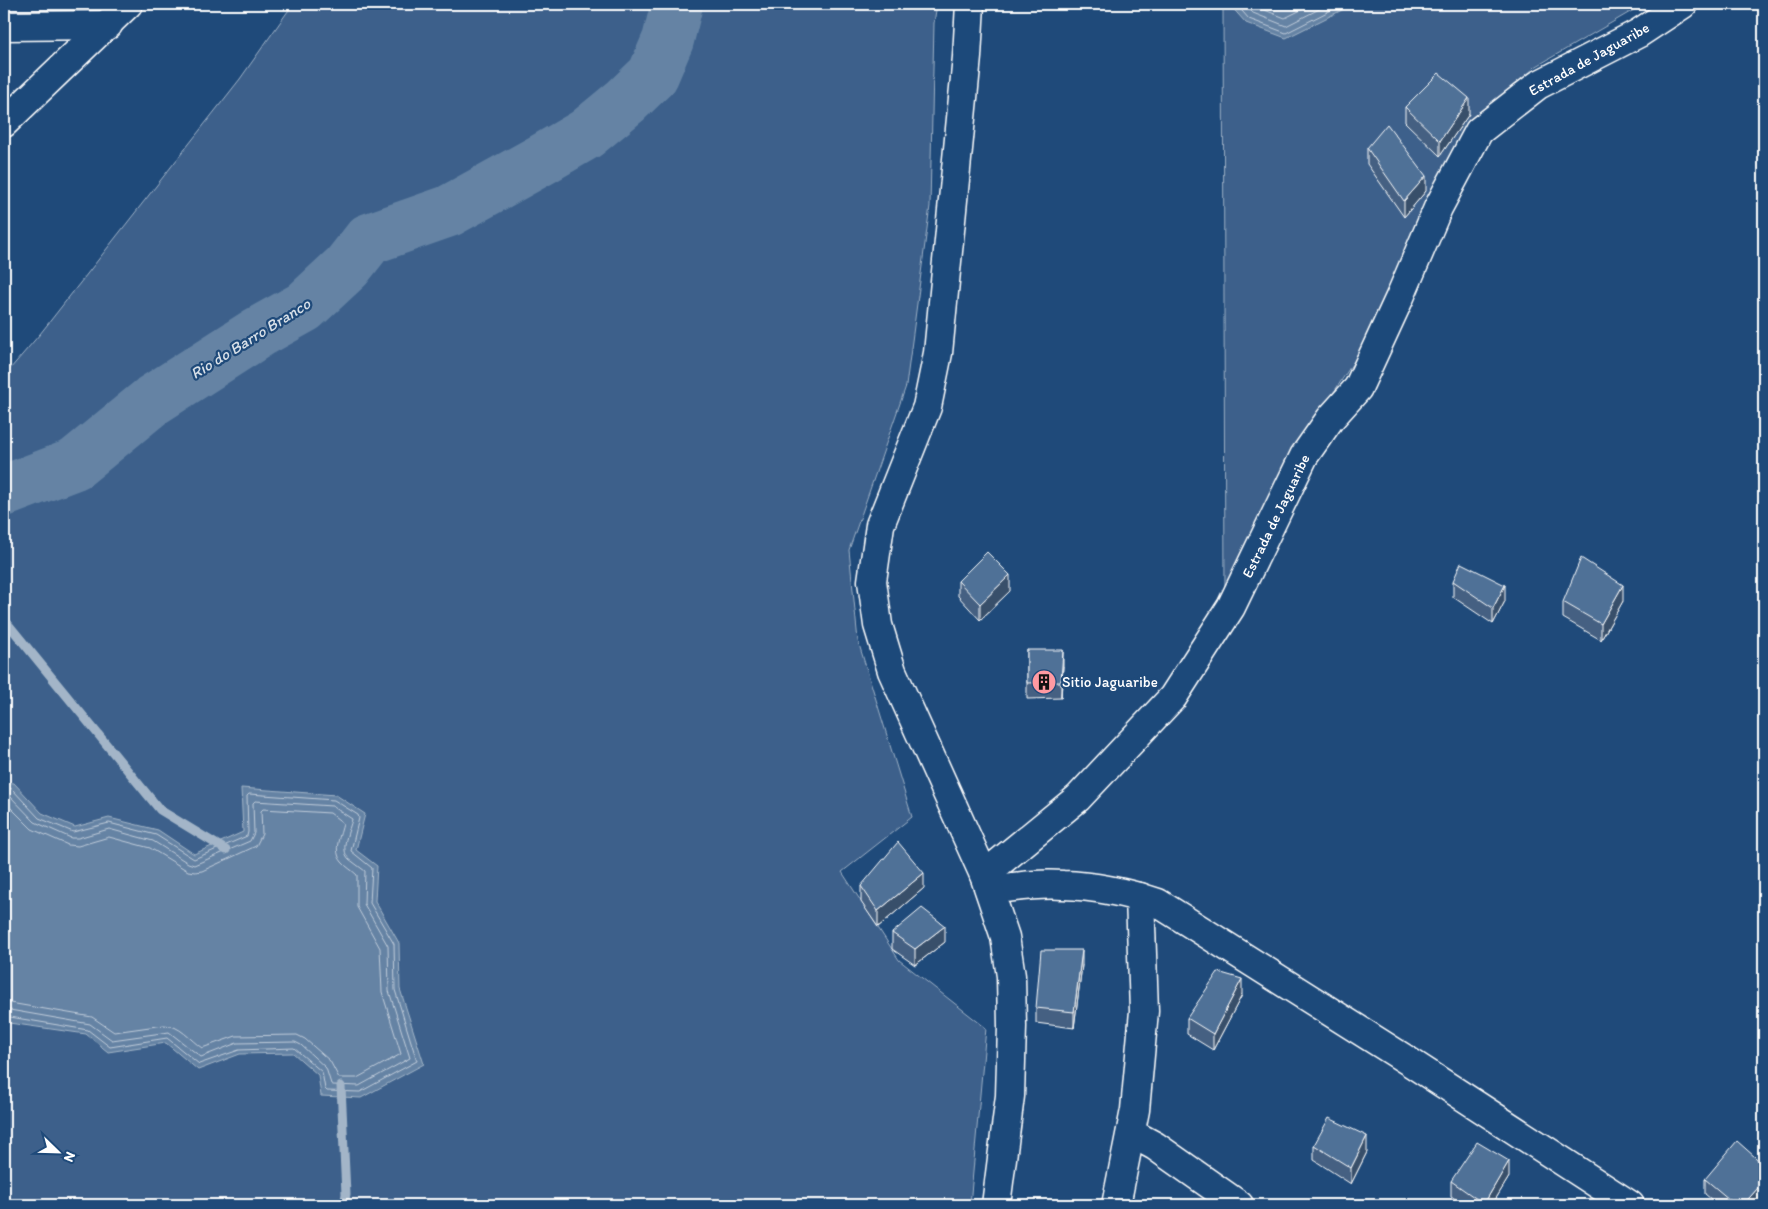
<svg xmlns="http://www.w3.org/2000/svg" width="1768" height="1209" font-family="Itim,sans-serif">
<rect width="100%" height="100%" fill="#1f4a7a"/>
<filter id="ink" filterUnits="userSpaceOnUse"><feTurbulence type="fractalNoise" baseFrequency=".02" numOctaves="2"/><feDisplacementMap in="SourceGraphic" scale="10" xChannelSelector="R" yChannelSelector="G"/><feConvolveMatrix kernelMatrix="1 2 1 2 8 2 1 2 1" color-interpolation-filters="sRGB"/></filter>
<g filter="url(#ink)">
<g fill="#3c618b" stroke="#9eb0c5">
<polygon points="293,4 937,4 934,23 930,206 906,386 849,550 858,641 912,817 842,872 899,960 986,1028 970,1205 4,1205 4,376 40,334 240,79"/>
<polygon points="1223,4 1644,4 1535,67 1473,126 1360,352 1294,453 1225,597"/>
</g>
<g fill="#6583a4" stroke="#a3b5c8">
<polygon points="1229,4 1354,4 1286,38 1246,23"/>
<polygon points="4,782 14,783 42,813 75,827 109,818 158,830 194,854 243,832 241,788 336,795 365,814 356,850 377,866 375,901 399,943 400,989 424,1064 361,1098 321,1096 318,1075 293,1053 240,1054 198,1070 166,1043 108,1052 86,1034 9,1023 4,1020"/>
</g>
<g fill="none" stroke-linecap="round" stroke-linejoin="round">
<g stroke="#c1cddb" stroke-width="1">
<polyline points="1236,4 1249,19 1286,33 1343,4"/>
<polyline points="1244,4 1253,13 1286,26 1329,4"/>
<polyline points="1254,4 1257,7 1285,18 1313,4"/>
<polyline points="4,787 12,789 39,818 73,832 109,823 156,835 194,859 247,836 248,832 247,796 249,794 334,800 358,815 359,818 351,851 372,868 370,903 394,944 395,990 417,1061 360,1092 327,1091 325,1089 322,1072 294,1048 239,1050 199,1064 167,1038 110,1047 88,1030 4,1016"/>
<path d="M4,793L9,795L35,822L71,838H78L109,829L153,841L188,863L194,865L250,841L254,833L253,803L255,801L332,806L352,819C350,830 339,849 349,859C354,863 360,867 365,871L364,904L388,946L389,991L410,1058L359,1086L333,1085L331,1084L326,1068L301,1045L295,1042L237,1043L201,1057L169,1032L112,1040L90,1024L4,1009"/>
<path d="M4,801L32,829L68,845L78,846L109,837L150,848L188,871L195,872L202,871L256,846L262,834L261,811L263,809L330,813L343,823C341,835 332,850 342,862C346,867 352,870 357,875V907L380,948L382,992L401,1054L357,1078H339L330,1061L305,1039L297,1035L236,1036L202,1048C190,1040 180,1025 164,1025L114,1032L92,1017L4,1002"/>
</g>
<g stroke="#a3b5c8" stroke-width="9">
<polyline points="4,619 160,810 226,850"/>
<polyline points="341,1086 346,1194 344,1205"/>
</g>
<polyline stroke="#6583a4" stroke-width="52" points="4,491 75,464 153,400 259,332 304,307 347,267 369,239 449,211 543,159 586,134 626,101 653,75 668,40 677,4"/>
<defs>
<g id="street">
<polyline points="4,26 108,25"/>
<polyline points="4,123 128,4"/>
<path d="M990,890C1014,887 1039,883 1063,885C1095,886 1128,893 1158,903L1413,1064L1630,1205"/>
<polyline points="1131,1133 1155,1146 1239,1205"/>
<polyline points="1116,1205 1135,1110 1144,1011 1140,897"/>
</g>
<g id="secondary">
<polyline points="970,4 967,57 938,353 927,407 880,525 872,581 878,625 892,671 984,875 1005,937 1011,976 1012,1026 1010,1096 996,1205"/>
<polyline points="984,875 1078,798 1173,697 1231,607 1304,456 1330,419 1358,388 1400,297 1438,208 1479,131 1538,85 1639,33 1683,4"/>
</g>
</defs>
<use href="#street" stroke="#fff" stroke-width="31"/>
<use href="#secondary" stroke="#fff" stroke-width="31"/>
<use href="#street" stroke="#1f4a7a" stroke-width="28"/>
<use href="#secondary" stroke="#1f4a7a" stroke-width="28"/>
</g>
<g fill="#456182" stroke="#fff">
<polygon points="1405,107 1469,114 1440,156 1405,122"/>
<polygon points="1367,148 1426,191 1404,217 1367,164"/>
<polygon points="958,581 1010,591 980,620 958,596"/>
<polygon points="1453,581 1505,601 1493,624 1453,597"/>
<polygon points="1623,601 1601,640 1563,618 1563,602"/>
<polygon points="1027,650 1063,666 1061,698 1027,699"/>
<polygon points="861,886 924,888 878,927 861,902"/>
<polygon points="892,933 945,942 915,965 892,949"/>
<polygon points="1082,965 1074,1028 1036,1023 1036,1008"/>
<polygon points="1242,995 1213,1050 1187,1034 1187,1018"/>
<polygon points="1314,1145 1367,1152 1351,1184 1314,1160"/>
<polygon points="1509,1177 1492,1205 1464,1205 1451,1196 1451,1181"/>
<polygon points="1705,1179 1764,1197 1757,1205 1718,1205 1705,1194"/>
</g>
<g fill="#384f6a" stroke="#fff">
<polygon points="1469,98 1469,114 1440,156 1440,141"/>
<polygon points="1426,176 1426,191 1404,217 1404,201"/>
<polygon points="1010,575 1010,591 980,620 980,604"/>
<polygon points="1505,585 1505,601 1493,624 1493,608"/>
<polygon points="1623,585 1623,601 1601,640 1601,624"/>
<polygon points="1063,650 1063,666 1061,698 1061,682"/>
<polygon points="924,873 924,888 878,927 878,911"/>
<polygon points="945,926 945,942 915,965 915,949"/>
<polygon points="1082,950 1082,965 1074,1028 1074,1012"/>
<polygon points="1242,979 1242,995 1213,1050 1213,1034"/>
<polygon points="1367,1136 1367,1152 1351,1184 1351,1168"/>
<polygon points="1509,1161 1509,1177 1492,1205 1484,1205 1484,1204"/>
<polygon points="1764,1181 1764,1197 1757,1205 1743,1205"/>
</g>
<g fill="#507197" stroke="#fff">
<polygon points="1439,73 1469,98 1440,141 1405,107"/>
<polygon points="1387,124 1426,176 1404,201 1367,148"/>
<polygon points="987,552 1010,575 980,604 958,581"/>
<polygon points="1581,558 1623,585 1601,624 1563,602"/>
<polygon points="1461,563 1505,585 1493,608 1453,581"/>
<polygon points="1027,650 1063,650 1061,682 1027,683"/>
<polygon points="898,842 924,873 878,911 861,886"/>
<polygon points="922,908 945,926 915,949 892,933"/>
<polygon points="1041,950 1082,950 1074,1012 1036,1008"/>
<polygon points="1218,972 1242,979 1213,1034 1187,1018"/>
<polygon points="1329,1118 1367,1136 1351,1168 1314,1145"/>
<polygon points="1737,1141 1764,1165 1764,1181 1743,1205 1736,1205 1705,1179"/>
<polygon points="1477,1142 1509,1161 1484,1204 1451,1181"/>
</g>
</g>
<defs>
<symbol id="building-disc" viewBox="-11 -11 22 22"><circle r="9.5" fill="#ff9aa2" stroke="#1f4a7a"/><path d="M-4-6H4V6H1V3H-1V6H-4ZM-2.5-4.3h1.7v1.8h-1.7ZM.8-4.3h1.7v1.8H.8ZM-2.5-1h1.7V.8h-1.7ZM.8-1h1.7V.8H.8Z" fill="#111"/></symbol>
</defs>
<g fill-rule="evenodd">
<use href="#building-disc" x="1030" y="668" width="28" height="28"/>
</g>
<g text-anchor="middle" stroke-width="4.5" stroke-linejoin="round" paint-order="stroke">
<g font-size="15" fill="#fff" stroke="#1f4a7a">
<text transform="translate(1589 59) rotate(-29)" y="5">Estrada de Jaguaribe</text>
<text transform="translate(1276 516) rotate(-64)" y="5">Estrada de Jaguaribe</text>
</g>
<g font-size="15" fill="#fff" stroke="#1f4a7a" text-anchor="start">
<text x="1062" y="687">Sitio Jaguaribe</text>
</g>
<g font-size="16" font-style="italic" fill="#d8e0e8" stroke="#1f4a7a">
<text transform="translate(250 338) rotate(-32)" y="6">Rio do Barro Branco</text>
</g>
</g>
<rect width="1768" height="1209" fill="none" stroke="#1f4a7a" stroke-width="20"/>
<rect x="10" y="10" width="1748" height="1189" fill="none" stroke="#fff" stroke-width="2" filter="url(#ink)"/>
<g transform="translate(58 1152) rotate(113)" stroke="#1f4a7a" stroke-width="4" paint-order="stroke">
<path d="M0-4L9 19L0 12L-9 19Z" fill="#ffffff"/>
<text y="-8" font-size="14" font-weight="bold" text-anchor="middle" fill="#ffffff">N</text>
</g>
</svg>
